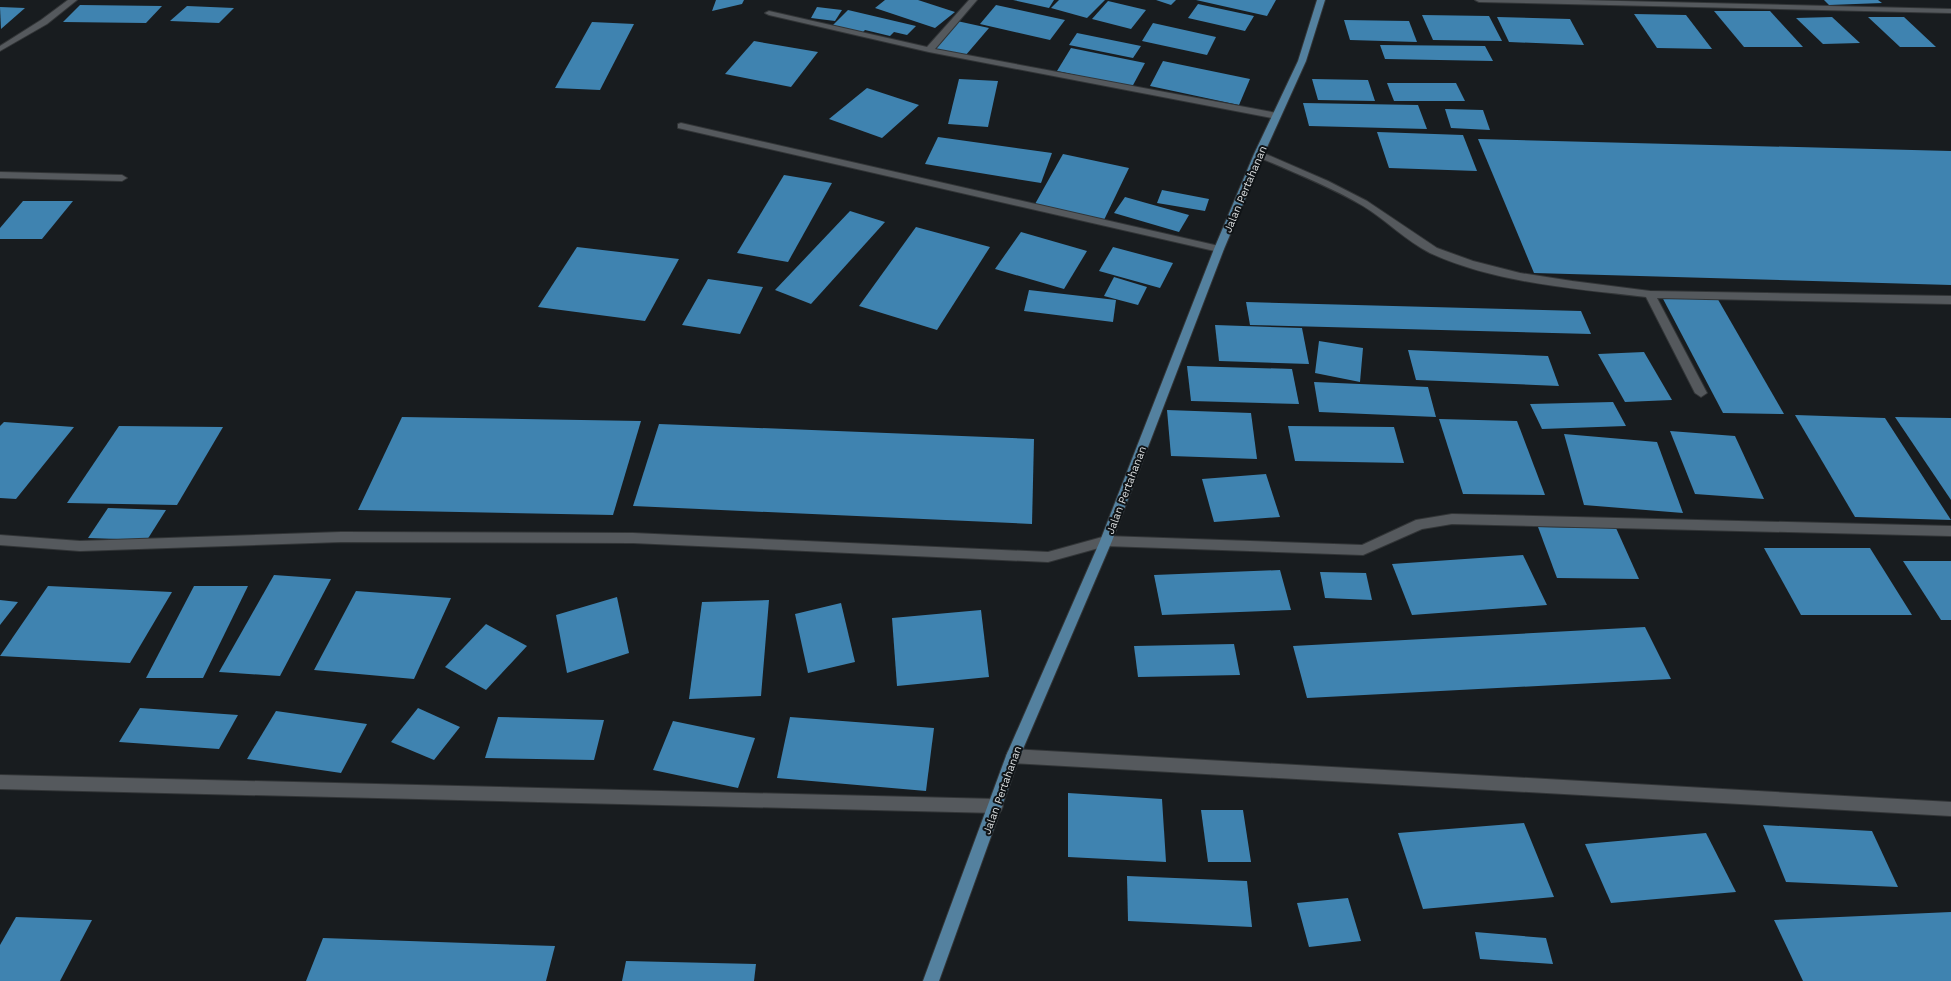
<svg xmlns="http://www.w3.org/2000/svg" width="1951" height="981" font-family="'Work Sans',sans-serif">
<rect width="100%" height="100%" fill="#181c1f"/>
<g fill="#3f83b0">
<polygon points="716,0 744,0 742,4 712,11"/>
<polygon points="885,0 918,0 955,12 935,28 875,8"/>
<polygon points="1013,0 1054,0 1049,8"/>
<polygon points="1059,0 1105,0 1087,18 1051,8"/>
<polygon points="1156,0 1176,0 1171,5"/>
<polygon points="1196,0 1276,0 1267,16"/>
<polygon points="1824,0 1878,0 1882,3 1829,5"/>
<polygon points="1108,1 1146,10 1131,29 1092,19"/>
<polygon points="1198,4 1254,16 1245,31 1188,18"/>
<polygon points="80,5 162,6 146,23 63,22"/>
<polygon points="996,5 1065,20 1050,40 980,24"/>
<polygon points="187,6 234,8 219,23 170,21"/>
<polygon points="0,7 25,8 1,29"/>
<polygon points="817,7 842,10 835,21 811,18"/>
<polygon points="848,10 916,26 907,35 894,32 890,36 865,30 861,34 831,27"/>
<polygon points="1714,11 1770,11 1803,47 1744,47"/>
<polygon points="1634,14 1686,15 1712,49 1657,48"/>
<polygon points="1422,15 1489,16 1502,41 1433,40"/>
<polygon points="1497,17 1570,19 1584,45 1509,42"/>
<polygon points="1832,17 1860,43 1823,44 1796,18"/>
<polygon points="1868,17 1904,17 1936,47 1900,47"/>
<polygon points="1344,20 1409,21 1417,42 1350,40"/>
<polygon points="957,21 989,28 965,56 933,49"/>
<polygon points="592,22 634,24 600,90 555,88"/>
<polygon points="1153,23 1216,37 1207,55 1142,41"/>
<polygon points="1077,33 1141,46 1133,58 1069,45"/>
<polygon points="754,41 818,52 791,87 725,74"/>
<polygon points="1380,45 1485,46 1493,61 1385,59"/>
<polygon points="1071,48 1145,63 1132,87 1057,71"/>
<polygon points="1163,61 1250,79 1239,105 1150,86"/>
<polygon points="959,79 998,81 988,127 948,124"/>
<polygon points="1312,79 1368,80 1375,101 1318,100"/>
<polygon points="1387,83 1456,83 1465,101 1394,101"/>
<polygon points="867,88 919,105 882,138 829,119"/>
<polygon points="1303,103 1418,105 1427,129 1309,126"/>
<polygon points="1445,109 1483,110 1490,130 1451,128"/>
<polygon points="1377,132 1463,135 1477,171 1389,168"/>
<polygon points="938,137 1052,153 1041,183 925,164"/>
<polygon points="1478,139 1951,151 1951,285 1534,273"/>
<polygon points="1063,154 1129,168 1104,220 1035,204"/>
<polygon points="784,175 832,183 788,262 737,253"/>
<polygon points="1162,190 1209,199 1205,211 1157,203"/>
<polygon points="1125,197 1189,215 1179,232 1114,213"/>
<polygon points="23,201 73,201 42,239 0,239 0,228"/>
<polygon points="850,211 885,222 811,304 775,290"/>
<polygon points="916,227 990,247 937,330 859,306"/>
<polygon points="1021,232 1087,251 1064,289 995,269"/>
<polygon points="577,247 679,259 645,321 538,307"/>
<polygon points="1113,247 1173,263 1160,288 1099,271"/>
<polygon points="1114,277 1147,287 1138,305 1104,296"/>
<polygon points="708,279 763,287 740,334 682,325"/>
<polygon points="1029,290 1116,300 1113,322 1024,311"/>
<polygon points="1661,295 1716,296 1784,414 1723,413"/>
<polygon points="1246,302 1581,311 1591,334 1250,325"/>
<polygon points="1215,325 1302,328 1309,364 1219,361"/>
<polygon points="1319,341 1363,348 1360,382 1315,373"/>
<polygon points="1408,350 1548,356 1559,386 1416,380"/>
<polygon points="1644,352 1672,400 1625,402 1598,354"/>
<polygon points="1187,366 1292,369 1299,404 1191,401"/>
<polygon points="1314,382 1428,387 1436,417 1319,412"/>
<polygon points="1613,402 1626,426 1542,429 1530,404"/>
<polygon points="1167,410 1251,413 1257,459 1171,456"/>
<polygon points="1795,415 1885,418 1951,520 1855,517"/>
<polygon points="402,417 641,421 613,515 358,510"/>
<polygon points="1895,417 1951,418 1951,500"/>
<polygon points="1439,419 1517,421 1545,495 1463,494"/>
<polygon points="4,422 74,427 16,499 0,498 0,426"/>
<polygon points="659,424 1034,439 1032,524 633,506"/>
<polygon points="119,426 223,427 177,505 67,503"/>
<polygon points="1288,426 1394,427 1404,463 1295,461"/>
<polygon points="1670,431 1735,436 1764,499 1695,494"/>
<polygon points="1564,434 1657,442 1683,513 1584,505"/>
<polygon points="1266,474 1280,517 1214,522 1202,479"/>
<polygon points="108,508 166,510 147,540 88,538"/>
<polygon points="1538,527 1616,528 1639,579 1557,578"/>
<polygon points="1764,548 1870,548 1912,615 1801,615"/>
<polygon points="1523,555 1547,605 1412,615 1392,564"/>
<polygon points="1903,561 1951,561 1951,620 1941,620"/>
<polygon points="1280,570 1291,610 1162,615 1154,575"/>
<polygon points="1320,572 1366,573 1372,600 1325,598"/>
<polygon points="274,575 331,579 280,676 219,672"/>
<polygon points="48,586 172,592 130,663 0,656"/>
<polygon points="194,586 248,586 203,678 146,678"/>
<polygon points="356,591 451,598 414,679 314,670"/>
<polygon points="617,597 629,653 567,673 556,615"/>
<polygon points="0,600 18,602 0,625"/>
<polygon points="769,600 761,696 689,699 702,602"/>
<polygon points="841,603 855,662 808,673 795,614"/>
<polygon points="981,610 989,677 897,686 892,618"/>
<polygon points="486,624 527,646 486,690 445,667"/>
<polygon points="1645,627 1671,679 1307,698 1293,646"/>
<polygon points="1234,644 1240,675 1138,677 1134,646"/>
<polygon points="140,708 238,715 219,749 119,742"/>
<polygon points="418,708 460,727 434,760 391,742"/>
<polygon points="276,711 367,724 341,773 247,759"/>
<polygon points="498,717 604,720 594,760 485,758"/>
<polygon points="790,717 934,728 926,791 777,778"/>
<polygon points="673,721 755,738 738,788 653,770"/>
<polygon points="1068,793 1162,799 1166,862 1068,857"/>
<polygon points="1201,810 1243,810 1251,862 1208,862"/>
<polygon points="1524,823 1554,897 1423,909 1398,833"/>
<polygon points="1763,825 1872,831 1898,887 1786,882"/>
<polygon points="1706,833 1736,892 1611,903 1585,844"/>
<polygon points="1127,876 1247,881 1252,927 1128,921"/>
<polygon points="1348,898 1361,941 1309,947 1297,903"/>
<polygon points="1951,912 1951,981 1803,981 1774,920"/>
<polygon points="16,917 92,920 60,981 0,981 0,945"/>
<polygon points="1475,932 1546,938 1553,964 1480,959"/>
<polygon points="323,938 555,946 546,981 306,981"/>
<polygon points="626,961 756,964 754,981 622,981"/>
</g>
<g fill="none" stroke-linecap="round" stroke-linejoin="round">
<defs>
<g id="minor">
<polygon points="68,0 77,0 47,24 0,51 0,46 41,20"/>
<polygon points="969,0 977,0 935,49 1277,113 1281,116 1277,119 929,52 769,15 765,13 769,11 927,47"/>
<polygon points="1475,0 1579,0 1951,9 1951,13 1479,2"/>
<polygon points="681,123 1219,246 1224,249 1219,252 678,128 678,124"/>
<path d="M1259,151L1328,181L1367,201L1437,248L1473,261L1520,273L1572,281L1650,291L1951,296V304L1657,298L1707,393L1701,397L1695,393L1646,297C1576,289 1495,283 1430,253C1406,241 1386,220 1363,206C1329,186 1292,172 1256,156V152Z"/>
<polygon points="0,172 122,175 127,178 122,181 0,178"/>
<polygon points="1452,514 1951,526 1951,536 1452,524 1422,529 1363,555 1106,546 1048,562 633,543 341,542 80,551 0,545 0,535 80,541 341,532 633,533 1048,552 1106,536 1362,545 1416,520"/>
<polygon points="1013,749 1951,802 1951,816 1013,763 1008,761 1006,756 1008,751"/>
<polygon points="0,775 996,799 1001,801 1003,806 1001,811 996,813 0,789"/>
</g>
<polygon id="major" points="1317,0 1325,0 1306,61 1264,154 1224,249 1112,541 1020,756 939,981 923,981 1006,756 1100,541 1214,249 1254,154 1298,61"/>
</defs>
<use href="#minor" stroke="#323537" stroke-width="2"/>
<use href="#major" stroke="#323537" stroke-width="2"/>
<use href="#minor" fill="#55595d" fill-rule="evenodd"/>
<use href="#major" fill="#54819f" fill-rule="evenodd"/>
</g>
<g text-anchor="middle" stroke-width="4" stroke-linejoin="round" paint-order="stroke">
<g font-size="11" fill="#d6d9da" stroke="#0f1316">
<text transform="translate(1245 189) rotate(-67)" y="4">Jalan Pertahanan</text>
<text transform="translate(1126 490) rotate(-69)" y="4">Jalan Pertahanan</text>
<text transform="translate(1002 790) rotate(-70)" y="4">Jalan Pertahanan</text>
</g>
</g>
</svg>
